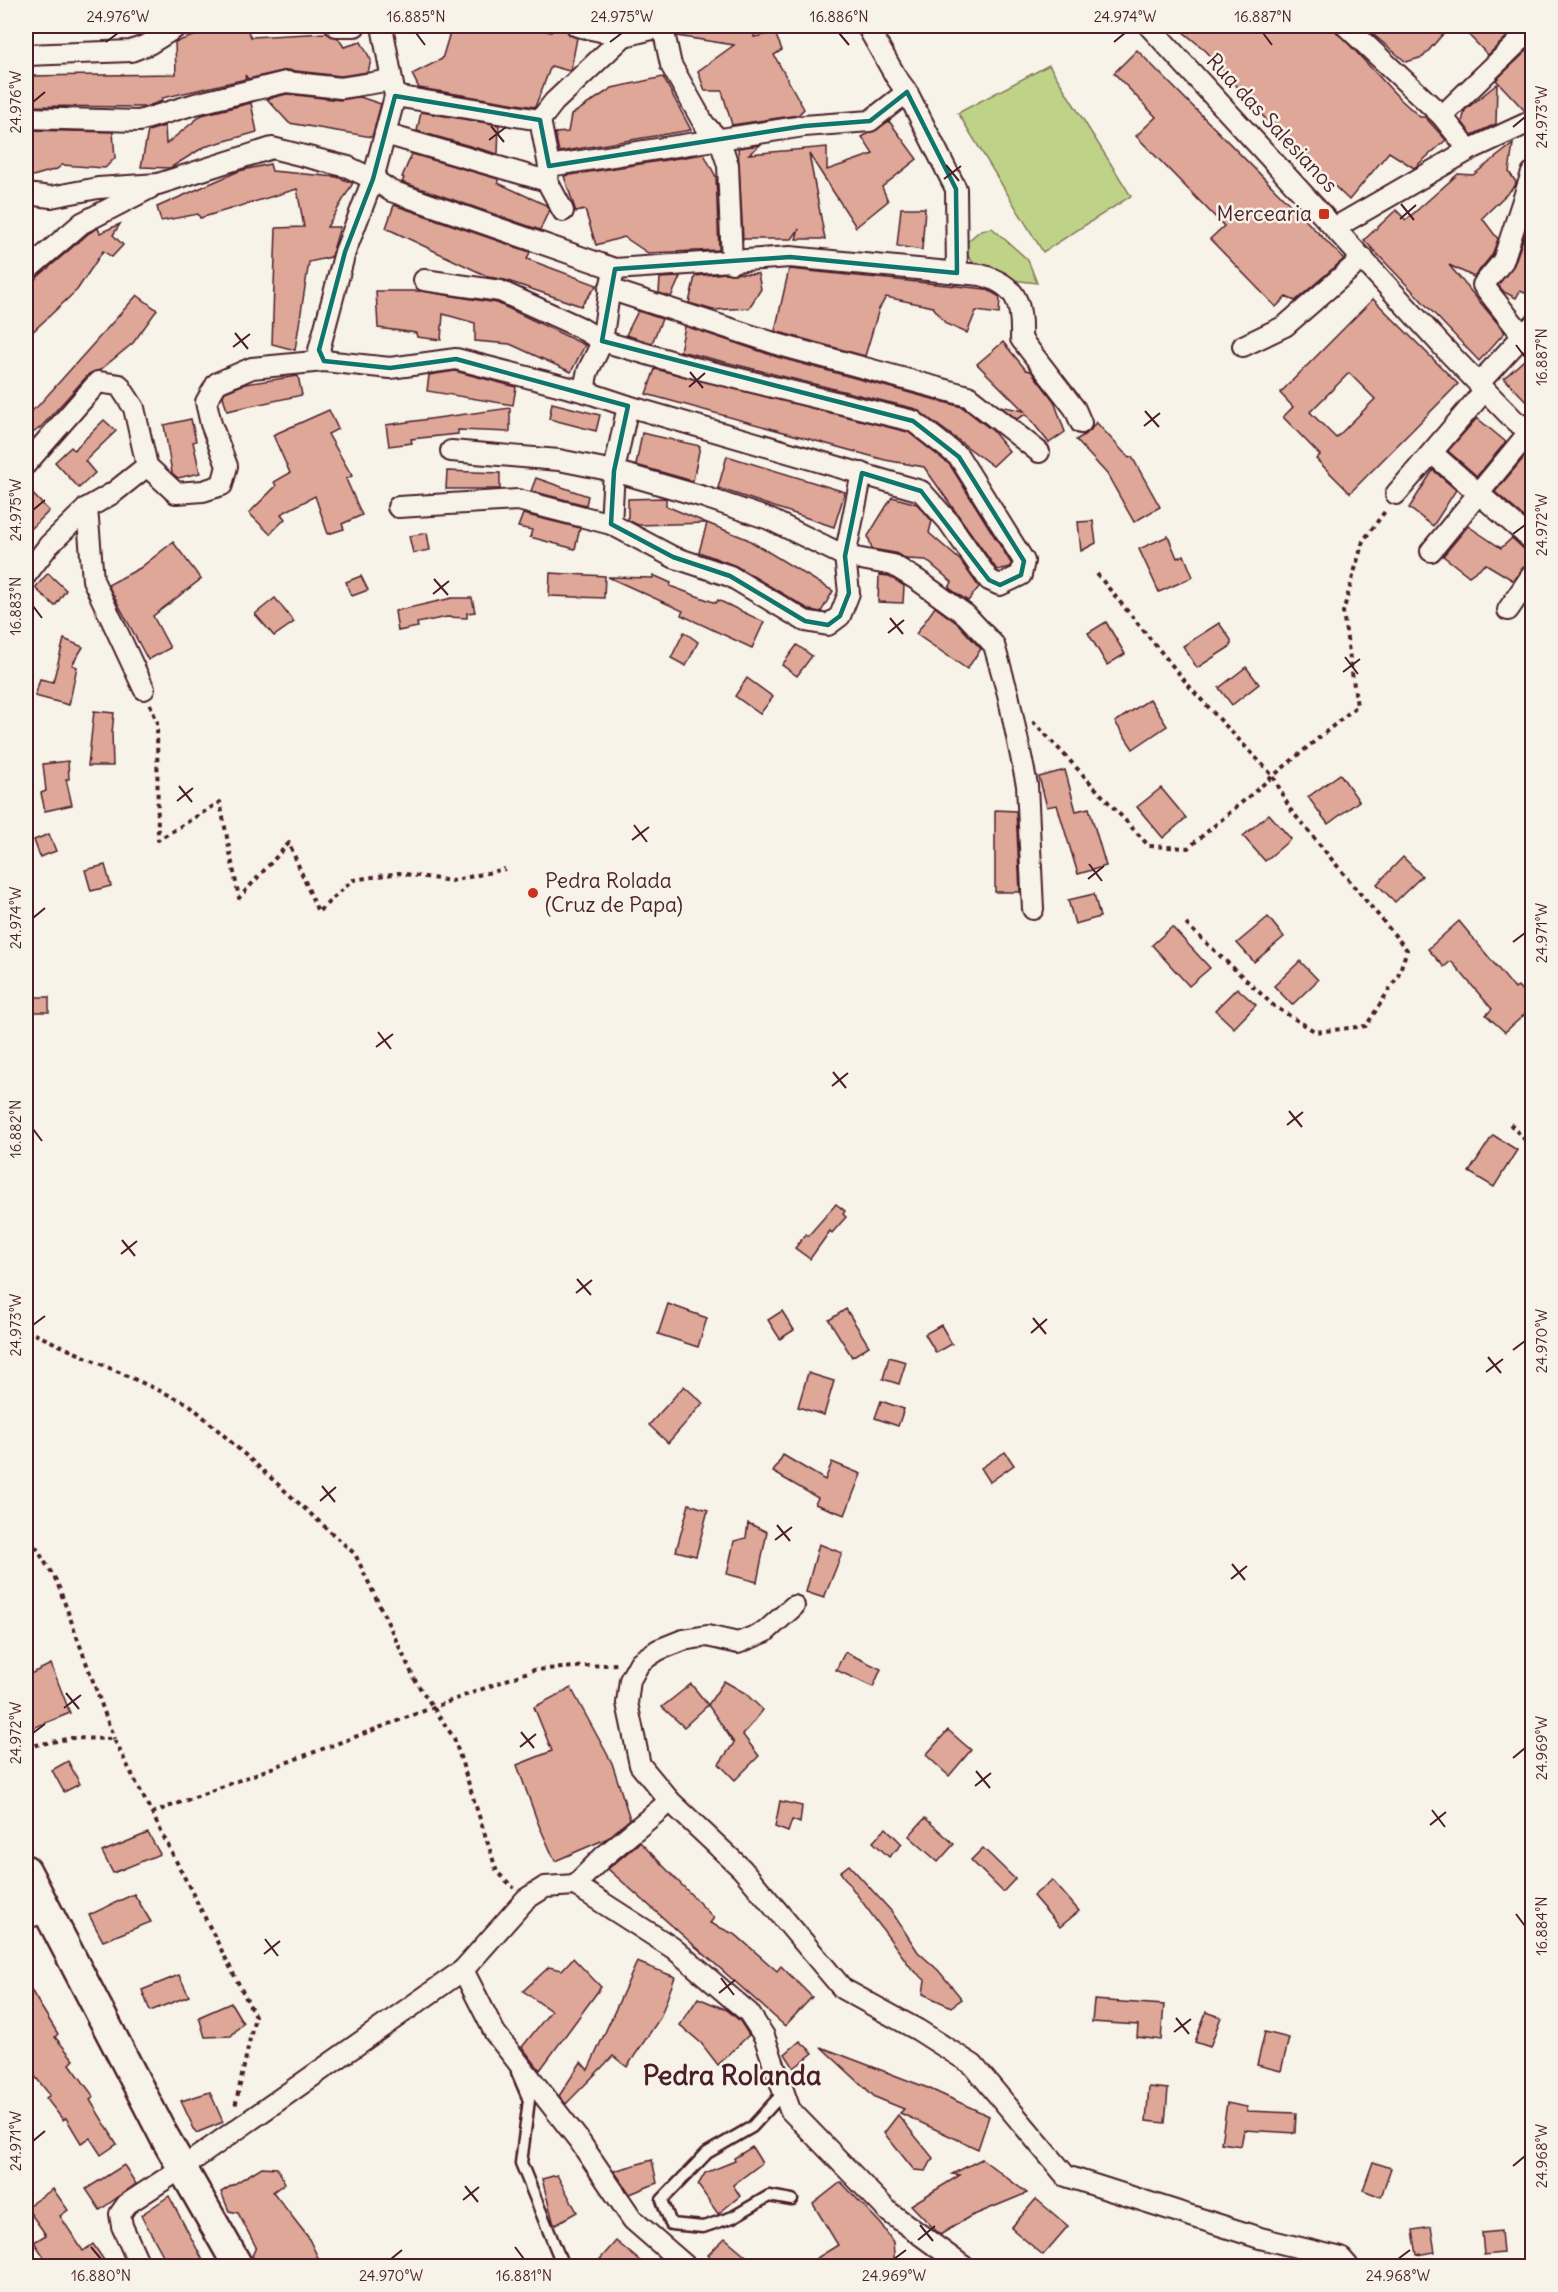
<svg xmlns="http://www.w3.org/2000/svg" width="1558" height="2292" font-family="Delius,sans-serif">
<rect width="100%" height="100%" fill="#f7f3e8"/>
<filter id="ink" filterUnits="userSpaceOnUse"><feTurbulence type="fractalNoise" baseFrequency=".0167" numOctaves="2"/><feDisplacementMap in="SourceGraphic" scale="12" xChannelSelector="R" yChannelSelector="G"/><feConvolveMatrix kernelMatrix="1 2 1 2 8 2 1 2 1" color-interpolation-filters="sRGB"/></filter>
<g filter="url(#ink)">
<g fill="#bfd388" stroke="#84795a" stroke-width="1.5">
<polygon points="1049,65 1131,196 1043,252 958,113"/>
<path d="M992,228L1028,260L1037,283C1004,279 978,279 962,246L981,230Z"/>
</g>
<g fill="#dea797" stroke="#4a1f2b" stroke-width="1.5" fill-rule="evenodd">
<polygon points="225,26 245,26 251,37 327,33 338,38 344,47 361,42 371,60 368,72 341,76 287,70 248,79 245,75 246,79 162,98 162,101 145,107 26,106 26,76 176,74 175,42"/>
<polygon points="452,26 530,26 551,32 552,26 565,26 569,34 577,38 571,69 569,71 551,66 535,107 419,88 412,74 442,59"/>
<polygon points="676,26 756,26 754,37 775,33 782,50 774,55 804,109 798,115 732,125 722,91 705,91 698,71 734,45 677,36"/>
<polygon points="1176,26 1332,26 1400,99 1420,117 1425,117 1446,140 1414,168 1389,152 1349,200 1270,124 1206,51"/>
<polygon points="1363,26 1450,26 1423,57 1406,62"/>
<polygon points="1460,26 1518,26 1488,55"/>
<polygon points="1533,45 1533,109 1525,111 1496,80"/>
<polygon points="1137,50 1344,259 1295,301 1286,297 1276,307 1210,239 1224,226 1136,136 1156,117 1114,73"/>
<polygon points="663,77 691,130 559,152 555,133 568,132 571,115 612,88"/>
<polygon points="1497,84 1496,124 1472,135 1462,122 1465,110"/>
<polygon points="287,94 340,100 360,97 381,104 372,137 289,123 267,99"/>
<polygon points="251,103 257,132 204,147 170,168 141,167 148,131 165,126 166,144 202,115"/>
<polygon points="421,112 499,125 498,154 417,131"/>
<polygon points="889,121 917,159 882,187 888,201 856,227 809,154 825,239 796,239 799,229 792,239 743,239 738,148 760,145 749,154 827,147 827,170 873,154 862,137"/>
<polygon points="26,130 113,132 115,158 105,168 62,165 57,169 26,178"/>
<polygon points="1513,144 1509,172 1516,182 1515,186 1482,218 1498,239 1492,255 1474,277 1449,265 1505,332 1479,361 1364,240 1396,210 1406,220 1458,174 1473,175"/>
<polygon points="412,154 498,179 498,183 546,205 549,210 540,230 402,182 404,178 402,177"/>
<polygon points="704,154 716,177 719,250 648,253 624,237 596,245 585,210 576,212 564,176"/>
<polygon points="270,164 272,171 337,177 353,183 327,227 340,227 331,257 309,262 295,350 272,344 276,228 304,227 297,189 200,218 198,214 161,221 157,207 239,171"/>
<polygon points="394,205 530,252 527,259 597,285 581,306 505,280 489,277 386,228"/>
<polygon points="901,208 925,208 922,250 897,246"/>
<polygon points="1533,210 1533,296 1520,291 1516,298 1504,292 1498,285 1514,265"/>
<polygon points="120,224 113,235 123,245 112,257 103,251 77,290 26,338 26,283 34,280 89,233 98,228 100,233"/>
<polygon points="789,269 986,289 1000,297 999,314 976,311 967,333 946,324 933,307 886,297 879,309 865,356 775,331"/>
<polygon points="726,273 758,274 761,289 749,308 713,310 689,303 695,276"/>
<polygon points="680,277 671,297 659,293 660,278"/>
<polygon points="376,291 421,291 497,303 585,345 571,372 510,344 475,341 475,323 443,314 441,340 417,337 416,333 378,328"/>
<polygon points="137,295 157,310 133,343 100,370 89,374 41,427 26,438 26,415 38,406"/>
<path d="M1373,299L1458,384L1350,493L1316,459L1320,455L1283,417L1293,407L1280,393ZM1349,373L1375,399L1336,438L1310,412Z"/>
<polygon points="638,311 662,319 652,343 626,335"/>
<polygon points="685,326 777,357 962,407 993,431 1009,451 993,466 916,409 680,351"/>
<polygon points="1003,342 1026,370 1031,371 1054,401 1065,432 1049,443 1026,414 1017,419 1000,406 1024,411 977,364"/>
<polygon points="1533,352 1533,408 1504,378"/>
<polygon points="655,369 908,432 950,465 1011,563 1011,567 997,570 924,467 885,460 646,394"/>
<polygon points="455,371 516,387 513,405 427,391 429,375"/>
<polygon points="298,376 302,395 227,411 223,396 225,392 245,384"/>
<polygon points="552,403 600,415 596,431 549,419"/>
<polygon points="510,408 510,432 458,430 458,434 411,439 412,443 389,446 386,425"/>
<polygon points="329,410 338,429 328,434 352,476 346,479 362,515 342,524 344,529 328,534 315,496 281,514 285,519 270,534 249,513 276,486 274,482 290,473 273,435"/>
<polygon points="1477,418 1506,442 1477,476 1448,451"/>
<polygon points="191,419 196,441 193,442 200,473 178,478 172,473 164,425"/>
<polygon points="104,420 116,431 85,461 95,473 79,488 55,462 71,447 74,450"/>
<polygon points="1096,422 1129,458 1132,457 1160,507 1134,522 1107,474 1076,440 1090,431"/>
<polygon points="642,433 700,446 693,481 636,465"/>
<polygon points="1526,455 1533,460 1533,506 1524,517 1495,492"/>
<polygon points="727,456 845,492 834,527 718,488"/>
<polygon points="1433,470 1456,490 1433,526 1409,508"/>
<polygon points="447,471 500,473 500,489 446,489"/>
<polygon points="536,478 588,496 586,505 531,491"/>
<polygon points="26,487 49,511 26,534"/>
<polygon points="892,497 917,504 932,521 929,533 960,560 979,587 968,601 949,588 952,582 926,560 907,559 895,553 872,549 868,536"/>
<polygon points="666,498 666,506 707,523 638,525 628,520 628,499"/>
<polygon points="523,514 580,528 575,549 530,537 532,530 518,527"/>
<polygon points="1093,521 1096,543 1081,551 1078,522"/>
<polygon points="707,523 747,539 833,591 821,612 810,610 736,566 699,552"/>
<polygon points="1468,526 1501,548 1512,538 1524,549 1533,552 1533,563 1522,568 1514,581 1486,564 1469,576 1443,556"/>
<polygon points="427,533 430,550 413,553 409,536"/>
<polygon points="1168,536 1177,558 1184,555 1193,577 1159,592 1139,549"/>
<polygon points="173,542 201,579 153,616 170,648 148,660 108,585 140,568"/>
<polygon points="48,573 66,590 55,606 35,588"/>
<polygon points="550,573 605,576 604,598 549,596"/>
<polygon points="653,575 671,583 670,586 716,603 718,600 764,622 752,648 681,615 683,611 608,577 653,578"/>
<polygon points="879,575 889,576 904,586 903,603 878,602"/>
<polygon points="361,576 368,590 352,596 346,582"/>
<polygon points="275,598 294,622 274,636 255,614"/>
<polygon points="452,598 472,598 475,612 467,613 467,618 447,617 417,623 418,627 398,631 395,611"/>
<polygon points="935,607 958,624 981,649 967,669 916,634"/>
<polygon points="1106,622 1125,654 1107,665 1088,633"/>
<polygon points="1219,623 1231,640 1231,646 1197,668 1183,646"/>
<polygon points="684,632 698,642 686,666 671,658"/>
<polygon points="64,639 83,647 72,665 77,667 69,705 35,696 40,679 53,682"/>
<polygon points="797,645 812,656 797,676 782,665"/>
<polygon points="1246,667 1259,684 1232,705 1219,688"/>
<polygon points="747,678 773,697 760,714 735,696"/>
<polygon points="1150,699 1167,726 1133,749 1115,722"/>
<polygon points="94,711 114,713 112,733 113,766 88,766"/>
<polygon points="68,761 69,779 66,779 72,805 45,811 41,793 46,791 43,764"/>
<polygon points="1065,770 1076,811 1089,808 1106,866 1078,874 1057,805 1047,807 1039,777"/>
<polygon points="1340,774 1359,801 1328,824 1308,797"/>
<polygon points="1161,788 1186,818 1163,838 1137,807"/>
<polygon points="995,810 1016,811 1020,892 995,892"/>
<polygon points="1269,814 1291,839 1265,861 1243,836"/>
<polygon points="49,834 56,851 40,857 34,840"/>
<polygon points="1403,857 1422,876 1395,902 1377,884"/>
<polygon points="105,865 111,886 91,891 85,870"/>
<polygon points="1094,894 1100,917 1075,924 1068,900"/>
<polygon points="1268,917 1284,937 1254,962 1237,943"/>
<polygon points="1459,921 1515,989 1518,986 1533,1003 1533,1007 1505,1032 1486,1015 1492,1009 1451,961 1444,967 1428,949"/>
<polygon points="1172,927 1210,968 1189,986 1152,945"/>
<polygon points="1300,961 1318,980 1292,1005 1274,986"/>
<polygon points="1237,988 1256,1005 1234,1028 1215,1010"/>
<rect x="31" y="997" width="18" height="15"/>
<polygon points="1493,1135 1517,1150 1494,1187 1469,1172"/>
<polygon points="836,1204 845,1211 843,1214 846,1217 832,1233 830,1231 810,1259 795,1248 806,1234 808,1236"/>
<polygon points="668,1304 707,1318 698,1347 658,1334"/>
<polygon points="846,1309 869,1346 852,1357 829,1320"/>
<polygon points="782,1311 794,1330 780,1339 768,1320"/>
<polygon points="941,1325 952,1344 936,1353 925,1334"/>
<polygon points="889,1357 906,1362 899,1384 883,1379"/>
<polygon points="808,1373 834,1381 824,1415 798,1407"/>
<polygon points="684,1386 703,1403 668,1443 649,1425"/>
<polygon points="881,1401 904,1409 898,1426 875,1418"/>
<polygon points="1005,1452 1014,1465 990,1482 981,1468"/>
<polygon points="783,1455 825,1480 832,1462 861,1474 845,1515 815,1504 818,1498 773,1472"/>
<polygon points="689,1504 708,1510 696,1556 676,1551"/>
<polygon points="748,1523 767,1532 757,1582 727,1574 734,1541 746,1538"/>
<polygon points="819,1544 842,1553 824,1598 806,1592"/>
<polygon points="845,1652 881,1669 873,1687 836,1670"/>
<polygon points="51,1664 70,1713 26,1731 26,1676"/>
<polygon points="724,1681 745,1693 763,1710 743,1735 759,1756 735,1780 719,1764 734,1743 708,1705"/>
<polygon points="691,1684 708,1705 684,1727 662,1707"/>
<polygon points="571,1688 612,1763 630,1819 608,1838 555,1861 538,1823 517,1765 552,1751 534,1707"/>
<polygon points="948,1730 971,1750 949,1776 926,1755"/>
<polygon points="68,1761 80,1784 64,1792 52,1770"/>
<polygon points="780,1801 802,1806 800,1823 792,1820 788,1832 775,1827"/>
<polygon points="925,1818 954,1844 938,1862 909,1836"/>
<polygon points="886,1828 902,1844 889,1857 873,1842"/>
<polygon points="148,1833 160,1854 113,1873 102,1852"/>
<polygon points="640,1842 714,1918 710,1923 736,1935 777,1971 781,1966 812,1997 785,2026 608,1869"/>
<polygon points="983,1848 1015,1879 1003,1892 971,1860"/>
<polygon points="849,1865 892,1912 918,1952 938,1970 962,1999 951,2007 923,1994 925,1980 912,1969 840,1872"/>
<polygon points="1052,1880 1079,1911 1060,1927 1033,1896"/>
<polygon points="134,1894 151,1922 103,1941 89,1915"/>
<polygon points="573,1958 601,1987 540,2070 522,2047 551,2011 523,1991 549,1967 562,1970"/>
<polygon points="637,1962 675,1977 660,2018 627,2067 613,2056 566,2104 559,2096 581,2062 588,2070"/>
<polygon points="179,1975 189,1996 150,2011 142,1990"/>
<polygon points="26,1982 58,2034 55,2037 74,2060 70,2064 94,2097 90,2100 117,2144 101,2155 90,2138 81,2143 66,2118 63,2120 46,2098 50,2095 29,2069 35,2064 26,2051"/>
<polygon points="698,1998 727,2010 740,2021 749,2035 718,2065 701,2043 680,2025"/>
<polygon points="1094,2000 1164,2005 1161,2040 1137,2037 1138,2025 1092,2022"/>
<polygon points="231,2003 243,2023 231,2036 205,2037 199,2017"/>
<polygon points="1206,2012 1221,2017 1210,2047 1195,2042"/>
<polygon points="1265,2032 1289,2038 1281,2071 1257,2065"/>
<polygon points="800,2041 813,2053 794,2068 785,2054"/>
<polygon points="821,2047 928,2088 989,2116 978,2149 900,2113 904,2109 875,2097"/>
<polygon points="1149,2087 1168,2089 1165,2123 1146,2121"/>
<polygon points="210,2092 223,2122 196,2133 181,2101"/>
<polygon points="1227,2103 1247,2107 1247,2111 1296,2113 1295,2133 1244,2130 1241,2146 1221,2143"/>
<polygon points="898,2115 933,2158 926,2171 914,2170 884,2133"/>
<polygon points="752,2147 762,2163 733,2185 740,2196 718,2214 698,2185 705,2173 735,2161 734,2158"/>
<polygon points="982,2159 1027,2193 969,2217 940,2235 911,2205 960,2175 952,2174"/>
<polygon points="652,2160 657,2183 630,2194 614,2171"/>
<polygon points="1373,2162 1391,2168 1381,2197 1363,2190"/>
<polygon points="124,2165 136,2184 100,2210 86,2189"/>
<polygon points="262,2167 277,2168 285,2183 273,2192 308,2237 322,2266 259,2266 252,2256 256,2247 238,2213 229,2211 221,2192"/>
<polygon points="557,2175 577,2212 554,2225 542,2179"/>
<polygon points="841,2182 881,2224 893,2242 895,2266 804,2266 838,2245 813,2204"/>
<polygon points="53,2189 68,2210 60,2216 83,2251 93,2244 108,2266 50,2266 34,2242 46,2235 26,2207"/>
<polygon points="169,2196 206,2266 169,2266 141,2215"/>
<polygon points="1036,2199 1068,2226 1043,2255 1011,2228"/>
<polygon points="1431,2227 1435,2252 1417,2255 1413,2230"/>
<polygon points="1501,2231 1503,2253 1484,2255 1482,2233"/>
<polygon points="725,2238 758,2266 717,2266 708,2255"/>
<polygon points="616,2241 646,2266 594,2266"/>
</g>
<g fill="none" stroke-linecap="round" stroke-linejoin="round">
<defs>
<g id="service">
<polyline points="517,2072 529,2100 521,2163 563,2266"/>
<polyline points="783,2093 752,2127 707,2153 662,2200 671,2224 703,2227 733,2217 769,2196 792,2200"/>
</g>
<g id="minor">
<polyline points="336,26 355,26"/>
<polyline points="382,26 395,96 373,179 391,191 615,269"/>
<polyline points="577,26 624,36"/>
<polyline points="867,26 896,77 907,92 956,189 957,273"/>
<polyline points="1149,26 1446,350 1515,421 1532,432"/>
<polyline points="1346,26 1442,116 1469,150"/>
<polyline points="663,28 671,65 704,124 720,141 728,165 732,263"/>
<polyline points="26,55 131,51 149,44 178,26"/>
<polyline points="395,96 540,120"/>
<polyline points="1442,116 1532,29"/>
<polyline points="26,118 139,121 195,104 286,82 341,88 392,80"/>
<polyline points="385,134 547,181"/>
<polyline points="549,166 804,126 870,121 907,92"/>
<polyline points="26,194 51,197 98,188 158,184 272,148 348,167 373,179 345,252 319,350 324,361 252,368 217,383 206,402 211,424 227,466 222,485 203,491 176,493 147,466"/>
<polyline points="563,211 547,181 549,166 540,120 554,102 624,36 664,26"/>
<polyline points="1336,227 1469,150 1532,121"/>
<polyline points="26,271 82,223 150,188"/>
<polyline points="609,289 780,345 968,396 1039,452"/>
<polyline points="1523,336 1483,285 1503,261 1532,173"/>
<polyline points="1243,346 1285,326 1363,258"/>
<polyline points="324,361 390,368 456,359 586,392 628,406 921,491 948,521 989,580 1000,585 1021,575 1024,561 959,457 913,421 695,368 602,341 579,327 500,291 424,280"/>
<polyline points="1479,383 1532,326"/>
<path d="M586,392C583,367 597,361 602,339C607,316 607,292 615,269L790,257L981,275C1018,285 1022,304 1021,339L1075,409L1081,423"/>
<polyline points="451,451 559,460 614,471 704,497 769,519 845,556 893,565 919,581 966,615 994,645 1008,694 1027,785 1033,909"/>
<polyline points="1432,453 1532,540"/>
<polyline points="26,464 98,382 119,385 134,408 147,466 113,493 87,508 49,545 26,575"/>
<polyline points="1396,494 1485,390"/>
<polyline points="398,507 518,500 611,524 673,557 730,576 805,621 828,625 840,616 849,593 845,556 862,473"/>
<polyline points="87,508 93,580 144,689"/>
<polyline points="611,524 614,471 628,406"/>
<polyline points="1431,551 1530,431"/>
<polyline points="1508,610 1532,575"/>
<polyline points="670,1801 742,1869 843,1989 918,2030 973,2065 1066,2176 1260,2238 1341,2258 1348,2266"/>
<polyline points="575,1885 603,1857 670,1801 640,1765 627,1703 630,1680 640,1662 658,1650 683,1640 707,1636 738,1643 765,1632 794,1606"/>
<polyline points="26,1918 47,1912"/>
<polyline points="463,1970 495,2033 578,2139 633,2220 686,2266"/>
<polyline points="140,2266 122,2226 120,2214 127,2204 182,2168 463,1970 526,1899 545,1887 575,1885 673,1948 749,2013 764,2036 790,2110 889,2212 963,2266"/>
</g>
<polyline id="secondary" points="26,1870 164,2136 238,2266"/>
</defs>
<use href="#service" stroke="#4a1f2b" stroke-width="15"/>
<use href="#minor" stroke="#4a1f2b" stroke-width="24"/>
<use href="#secondary" stroke="#4a1f2b" stroke-width="33"/>
<g stroke="#4a1f2b" stroke-width="4" stroke-dasharray="4.5 4.5" stroke-linecap="butt">
<polyline points="150,704 157,722 158,840 220,802 239,898 289,843 318,912 353,880 399,873 451,881 505,869"/>
<polyline points="1033,721 1149,846 1188,848 1273,776 1194,692 1097,574"/>
<polyline points="1186,924 1274,1006 1316,1032 1366,1026 1398,976 1407,950 1290,809 1273,776 1357,706 1343,612 1363,541 1386,510"/>
<polyline points="1510,1124 1532,1147"/>
<polyline points="26,1330 189,1404 355,1554 416,1682 454,1738 497,1872 514,1888"/>
<polyline points="26,1531 57,1582 114,1739"/>
<polyline points="26,1747 72,1738 114,1739 255,2016 235,2107"/>
<polyline points="152,1813 533,1670 617,1664"/>
</g>
<use href="#service" stroke="#f7f3e8" stroke-width="10"/>
<use href="#minor" stroke="#f7f3e8" stroke-width="20"/>
<use href="#secondary" stroke="#f7f3e8" stroke-width="28"/>
</g>
</g>
<path fill="none" stroke="#0f766e" stroke-width="4.5" stroke-linejoin="round" d="M907,92L956,189L957,273L790,257L615,269L602,341L913,421L959,457L1024,561L1021,575L1000,585L989,580L921,491L862,473L845,556L849,593L840,616L828,625L805,621L730,576L673,557L611,524L614,471L628,406L456,359L390,368L324,361L319,350L345,252L373,179L395,96L540,120L549,166L804,126L870,121Z"/>
<path fill="none" stroke="#4a1f2b" stroke-width="2" d="M416,33L425,45M839,33L849,45M1263,33L1272,45M106,42L118,33M610,42L622,33M1114,42L1125,33M33,102L45,92M491,126L504,142M1513,127L1525,117M489,140L506,127M946,165L959,181M944,179L961,166M1401,204L1414,220M1400,219L1416,205M235,333L248,349M1516,345L1525,357M233,347L250,334M690,372L703,388M689,387L705,373M1145,411L1159,427M1144,426L1160,413M33,510L45,500M1513,534L1525,525M434,579L448,595M433,594L449,581M33,606L42,618M890,618L903,634M888,633L904,620M1345,657L1358,674M1343,672L1360,659M179,786L192,802M177,801L193,788M634,825L647,842M632,840L649,827M1089,864L1102,881M1088,879L1104,866M33,918L45,908M1513,942L1525,933M378,1032L391,1049M376,1047L393,1034M833,1072L846,1088M832,1086L848,1073M1289,1111L1302,1127M1287,1125L1303,1112M33,1129L42,1141M122,1240L135,1256M121,1254L137,1241M577,1279L591,1295M576,1293L592,1280M1033,1318L1046,1334M33,1325L45,1316M1031,1333L1047,1319M1513,1350L1525,1341M1488,1357L1501,1373M1486,1372L1503,1359M322,1486L335,1502M320,1501L336,1487M777,1525L790,1541M775,1540L792,1527M1232,1564L1245,1580M1231,1579L1247,1566M66,1693L79,1709M64,1708L81,1695M521,1732L534,1748M33,1733L45,1724M520,1747L536,1734M1513,1758L1525,1748M976,1771L990,1788M975,1786L991,1773M1432,1810L1445,1827M1430,1825L1446,1812M1516,1914L1525,1926M265,1939L278,1956M264,1954L280,1941M721,1978L734,1995M719,1993L735,1980M1176,2018L1189,2034M1174,2032L1191,2019M33,2141L45,2131M1513,2166L1525,2156M465,2186L478,2202M463,2200L479,2187M920,2225L933,2241M918,2240L935,2226M91,2247L101,2259M515,2247L524,2259M391,2259L402,2250M894,2259L906,2250M1398,2259L1410,2250"/>
<g fill="#c8321e" stroke="#f7f3e8" stroke-width="2">
<rect x="1318" y="208" width="12" height="12" rx="3"/>
<circle cx="533" cy="893" r="6"/>
</g>
<g text-anchor="middle" stroke-width="5" stroke-linejoin="round" paint-order="stroke">
<g font-size="21" fill="#4a1f2b" stroke="#f7f3e8">
<text transform="translate(1272 123) rotate(47)" y="7">Rua das Salesianos</text>
</g>
<g font-size="21" fill="#4a1f2b" stroke="#f7f3e8" text-anchor="end">
<text x="1312" y="221">Mercearia</text>
<text x="545" y="888" text-anchor="start">Pedra Rolada<tspan x="545" dy="24">(Cruz de Papa)</tspan></text>
</g>
<g font-size="27" font-weight="bold" fill="#4a1f2b" stroke="#f7f3e8">
<text x="732" y="2085">Pedra Rolanda</text>
</g>
</g>
<rect width="1558" height="2292" fill="none" stroke="#f7f3e8" stroke-width="66"/>
<rect x="33" y="33" width="1492" height="2226" fill="none" stroke="#4a1f2b" stroke-width="2"/>
<g font-size="15" text-anchor="middle" fill="#4a1f2b">
<text x="118" y="22">24.976°W</text>
<text x="416" y="22">16.885°N</text>
<text x="622" y="22">24.975°W</text>
<text x="839" y="22">16.886°N</text>
<text x="1125" y="22">24.974°W</text>
<text x="1263" y="22">16.887°N</text>
<text transform="translate(16 102) rotate(-90)" y="5">24.976°W</text>
<text transform="translate(1542 117) rotate(-90)" y="5">24.973°W</text>
<text transform="translate(1542 357) rotate(-90)" y="5">16.887°N</text>
<text transform="translate(16 510) rotate(-90)" y="5">24.975°W</text>
<text transform="translate(1542 525) rotate(-90)" y="5">24.972°W</text>
<text transform="translate(16 606) rotate(-90)" y="5">16.883°N</text>
<text transform="translate(16 918) rotate(-90)" y="5">24.974°W</text>
<text transform="translate(1542 933) rotate(-90)" y="5">24.971°W</text>
<text transform="translate(16 1129) rotate(-90)" y="5">16.882°N</text>
<text transform="translate(16 1325) rotate(-90)" y="5">24.973°W</text>
<text transform="translate(1542 1341) rotate(-90)" y="5">24.970°W</text>
<text transform="translate(16 1733) rotate(-90)" y="5">24.972°W</text>
<text transform="translate(1542 1748) rotate(-90)" y="5">24.969°W</text>
<text transform="translate(1542 1926) rotate(-90)" y="5">16.884°N</text>
<text transform="translate(16 2141) rotate(-90)" y="5">24.971°W</text>
<text transform="translate(1542 2156) rotate(-90)" y="5">24.968°W</text>
<text x="101" y="2281">16.880°N</text>
<text x="391" y="2281">24.970°W</text>
<text x="524" y="2281">16.881°N</text>
<text x="894" y="2281">24.969°W</text>
<text x="1398" y="2281">24.968°W</text>
</g>
</svg>
